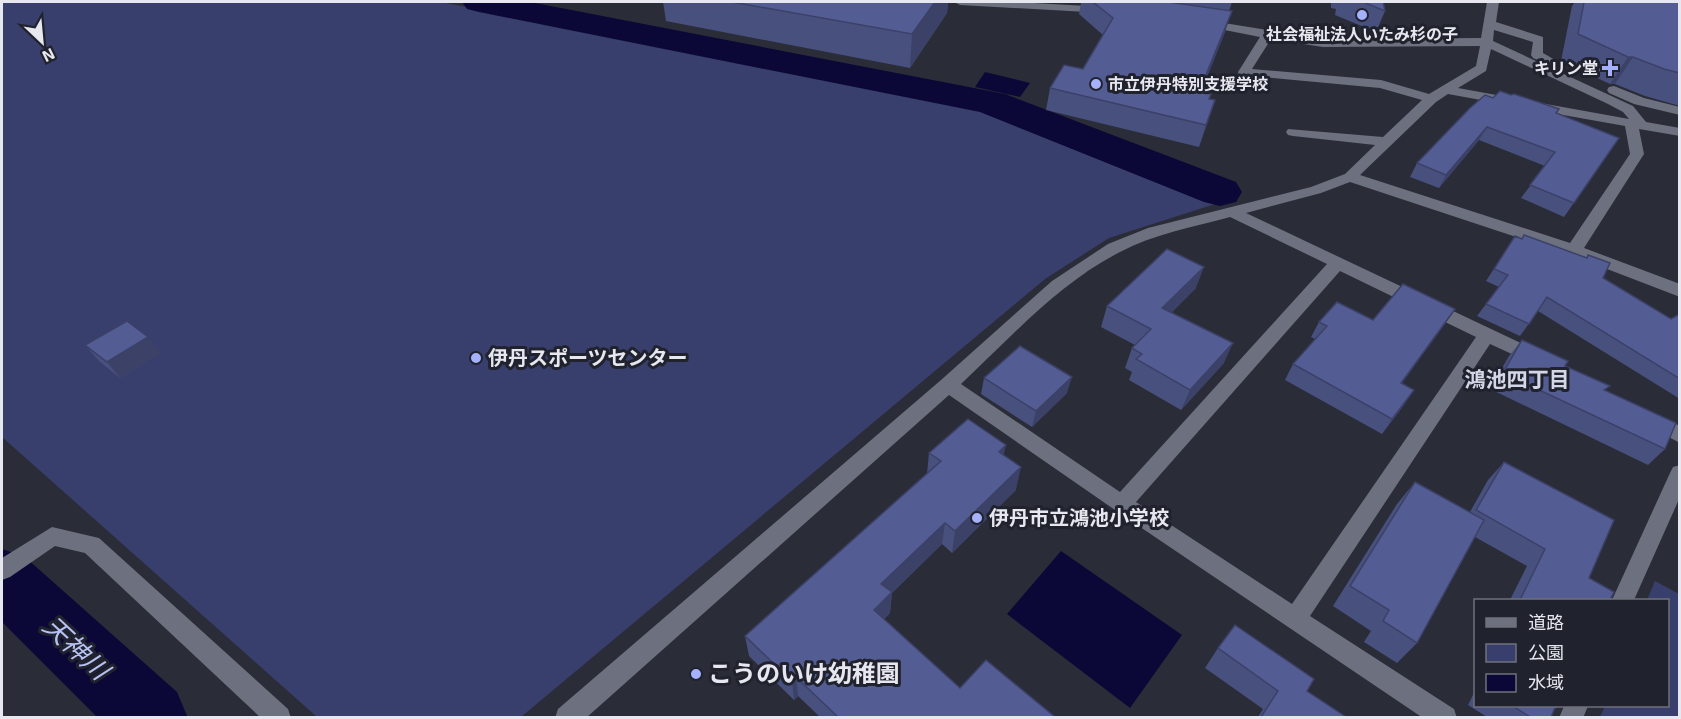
<svg xmlns="http://www.w3.org/2000/svg" width="1681" height="719" font-family="'Exo 2','Noto Sans JP',sans-serif">
<rect width="100%" height="100%" fill="#2a2c38"/>
<g fill="#393f6c">
<polygon points="2,2 441,2 985,110 1218,203 1109,238 1045,279 521,717 317,717 2,437"/>
<polygon points="1655,581 1679,594 1679,717 1600,717 1605,706 1668,706 1668,600 1647,600"/>
</g>
<g fill="#0b0837">
<polygon points="985,72 1030,83 1020,97 975,87"/>
<polygon points="1061,551 1182,635 1130,708 1007,614"/>
</g>
<g fill="none" stroke-linecap="round" stroke-linejoin="round">
<g fill="#0b0837" fill-rule="evenodd">
<polygon points="462,2 530,2 1005,94 1236,182 1242,192 1236,202 1220,206 1204,202 980,112 479,12 467,9"/>
<polygon points="2,549 25,557 177,692 188,718 98,718 2,622"/>
</g>
<g fill="#6d707e" fill-rule="evenodd">
<polygon points="954,2 1014,2 1105,7 1111,10 1105,13 960,5"/>
<path d="M1487,2H1499L1496,22L1543,37V53L1562,64L1556,68L1533,58L1531,55L1533,42L1494,30L1493,41L1633,106L1646,122L1680,128V136L1639,129L1644,154L1584,248L1680,284V297L1568,254L1350,182L1321,193L1246,213L1542,353L1545,358L1542,363L1536,365L1490,344L1310,616L1454,709L1457,718H1423L1115,510L949,395L586,718H555L558,709L941,380L1052,281L1108,244L1148,228L1311,187L1345,174L1375,145L1293,136L1288,135L1286,132L1288,129L1383,137L1422,100L1380,88L1239,75L1238,72L1260,37L1199,25V19L1323,39L1481,38ZM1271,39L1323,47L1480,46L1476,66L1429,94L1381,80L1252,69ZM1491,49L1608,104L1623,112L1629,119L1535,102L1528,106L1535,110L1625,126L1630,154L1570,243L1360,175L1436,102L1448,94L1508,105L1513,104L1515,101L1513,98L1458,88L1486,71ZM1230,217L1327,264L1120,492L961,384C1010,338 1059,283 1120,252C1154,234 1193,227 1230,217ZM1340,271L1476,337L1292,604L1136,502Z"/>
<polygon points="1614,86 1644,98 1680,107 1680,115 1634,104 1609,93 1607,90 1609,87"/>
<polygon points="1653,413 1680,426 1680,443 1646,425 1643,420 1646,415"/>
<polygon points="1680,465 1680,497 1634,600 1612,600 1670,473 1673,467"/>
<polygon points="52,527 99,538 288,709 291,718 261,718 85,553 55,546 10,577 2,580 2,558"/>
<polygon points="1564,706 1588,706 1583,718 1559,718"/>
</g>
</g>
<g fill="#48507e">
<polygon points="663,2 948,2 947,13 910,68 666,21"/>
<polygon points="1077,2 1232,2 1229,11 1225,32 1201,92 1210,99 1215,100 1199,147 1046,110 1050,88 1083,69 1103,35 1079,14 1081,3 1077,3"/>
<polygon points="1331,2 1383,2 1385,11 1376,32 1335,15 1336,9 1331,8"/>
<polygon points="1575,2 1680,2 1680,106 1645,96 1615,84 1610,84 1561,61 1572,6"/>
<polygon points="1493,98 1559,109 1556,114 1619,138 1564,217 1521,198 1545,166 1479,140 1439,188 1410,177 1417,163"/>
<polygon points="1524,235 1586,258 1588,255 1603,278 1671,319 1680,314 1680,399 1538,311 1520,336 1477,316 1499,287 1486,281 1515,236 1521,239"/>
<polygon points="1196,288 1171,313 1224,363 1181,410 1129,380 1132,372 1125,368 1132,348 1135,345 1101,327 1107,306"/>
<polygon points="1455,309 1402,383 1404,405 1382,434 1285,380 1293,364 1315,339 1311,337 1319,322 1373,320"/>
<polygon points="1522,340 1606,391 1665,449 1648,465 1490,389 1509,356"/>
<polygon points="85,345 161,353 120,378 99,361"/>
<polygon points="984,378 1067,393 1032,427 981,394"/>
<polygon points="929,453 1004,455 1016,490 952,553 942,544 892,593 890,613 884,619 960,688 1055,717 820,717 798,696 794,700 749,656 745,636 927,474"/>
<polygon points="1504,462 1589,578 1610,600 1510,600 1527,566 1475,537 1417,643 1397,663 1364,642 1371,631 1333,606 1397,504 1415,482 1470,512 1488,480"/>
<polygon points="1218,648 1307,691 1346,717 1258,717 1263,709 1205,668"/>
<polygon points="1476,689 1476,705 1560,705 1555,709 1551,717 1487,717 1468,705"/>
</g>
<g fill="#3b4167">
<polygon points="935,2 948,2 947,13 910,68 912,34"/>
<polygon points="1232,11 1225,32 1192,114 1199,92"/>
<polygon points="1628,57 1633,57 1615,84 1610,84"/>
<polygon points="1215,100 1208,122 1199,147 1206,125"/>
<polygon points="1487,127 1479,140 1439,188 1446,175"/>
<polygon points="1204,267 1196,288 1155,329 1162,308"/>
<polygon points="1455,309 1445,324 1391,398 1401,383"/>
<polygon points="148,337 161,353 120,378 107,362"/>
<polygon points="1233,343 1224,363 1181,410 1190,390"/>
<polygon points="1072,377 1067,393 1032,427 1036,411"/>
<polygon points="1414,390 1404,405 1382,434 1392,419"/>
<polygon points="1006,445 1001,467 999,452"/>
<polygon points="1021,467 1016,490 952,553 955,531"/>
<polygon points="945,523 942,544 892,593 890,613 873,630 874,610 881,584"/>
<polygon points="796,677 798,696 794,700 792,681"/>
</g>
<g fill="#545d93" stroke="#3b4167" stroke-width="1.5">
<polygon points="732,2 935,2 912,34"/>
<polygon points="1093,2 1168,2 1232,11 1199,92 1211,94 1209,99 1215,100 1206,125 1050,88 1064,65 1083,69 1113,18"/>
<polygon points="1363,2 1383,2 1385,11"/>
<polygon points="1584,2 1680,2 1680,73 1664,69 1633,57 1628,57 1578,34"/>
<polygon points="1500,91 1511,95 1514,94 1559,109 1556,113 1619,138 1574,203 1530,185 1555,152 1487,127 1446,175 1417,163 1470,108 1485,95 1493,98"/>
<polygon points="1524,235 1587,258 1588,255 1610,263 1603,278 1671,319 1680,314 1680,379 1547,297 1529,324 1486,304 1508,275 1494,269 1515,236 1522,239"/>
<polygon points="1167,249 1204,267 1162,308 1233,343 1190,390 1136,359 1142,354 1132,348 1151,329 1107,306"/>
<polygon points="1403,284 1455,309 1401,383 1414,390 1392,419 1293,364 1327,326 1319,322 1337,302 1373,320"/>
<polygon points="127,321 148,337 107,362 85,345"/>
<polygon points="1522,340 1568,361 1565,366 1610,386 1604,390 1676,423 1665,449 1503,373"/>
<polygon points="1020,346 1072,377 1036,411 984,378"/>
<polygon points="968,419 1006,445 999,452 1021,467 955,531 945,523 881,584 892,592 874,610 960,688 986,660 1055,717 838,717 796,677 792,681 745,636 941,461 929,453"/>
<polygon points="1504,462 1614,520 1589,578 1614,592 1610,600 1520,600 1545,549 1476,510"/>
<polygon points="1415,482 1484,520 1417,643 1383,621 1389,610 1350,586"/>
<polygon points="1235,625 1314,679 1307,691 1346,717 1261,717 1278,691 1218,648"/>
<polygon points="1511,705 1556,705 1551,717 1530,717"/>
</g>
<g fill="#a5b1fc" stroke="#20232e" stroke-width="2">
<circle cx="1362" cy="15" r="6"/>
<path d="M1607 59h6v6h6v6h-6v6h-6v-6h-6v-6h6z"/>
<circle cx="1096" cy="84" r="6"/>
<circle cx="476" cy="358" r="6"/>
<circle cx="977" cy="518" r="6"/>
<circle cx="696" cy="674" r="6"/>
</g>
<g text-anchor="middle" stroke-width="6" stroke-linejoin="round" paint-order="stroke">
<g font-size="16" font-weight="bold" fill="#e6e7ef" stroke="#20232e">
<text x="1362" y="40">社会福祉法人いたみ杉の子</text>
<text x="1598" y="74" text-anchor="end">キリン堂</text>
<text x="1108" y="90" text-anchor="start">市立伊丹特別支援学校</text>
</g>
<g font-size="20" font-weight="bold" fill="#e6e7ef" stroke="#20232e" text-anchor="start">
<text x="488" y="365">伊丹スポーツセンター</text>
<text x="989" y="525">伊丹市立鴻池小学校</text>
</g>
<g font-size="21" font-weight="bold" fill="#d4d7e7" stroke="#20232e">
<text x="1517" y="387">鴻池四丁目</text>
</g>
<g font-size="24" font-weight="bold" fill="#e6e7ef" stroke="#20232e" text-anchor="start">
<text x="708" y="682">こうのいけ幼稚園</text>
</g>
<g font-size="26" font-style="italic" fill="#b7c1f3" stroke="#20232e">
<text transform="translate(76 648) rotate(43)" y="9">天神川</text>
</g>
</g>
<rect width="1681" height="719" fill="none" stroke="#e6e7ef" stroke-width="6"/>
<rect x="1474" y="599" width="195" height="108" fill="#20232e" stroke="#6f717b" stroke-width="1.5"/>
<rect x="1486" y="618" width="30" height="9" fill="#6d707e" stroke="#6f717b" stroke-width="1.5"/>
<text x="1528" y="629" font-size="18" fill="#e6e7ef">道路</text>
<rect x="1486" y="644" width="30" height="18" fill="#393f6c" stroke="#6f717b" stroke-width="1.5"/>
<text x="1528" y="659" font-size="18" fill="#e6e7ef">公園</text>
<rect x="1486" y="674" width="30" height="18" fill="#0b0837" stroke="#6f717b" stroke-width="1.5"/>
<text x="1528" y="689" font-size="18" fill="#e6e7ef">水域</text>
<g transform="translate(42 42) rotate(154)" stroke="#20232e" stroke-width="4.5" paint-order="stroke">
<path d="M0-4.5L10 22L0 15L-10 22Z" fill="#e6e7ef"/>
<text y="-9" font-size="16" font-weight="bold" text-anchor="middle" fill="#e6e7ef">N</text>
</g>
</svg>
